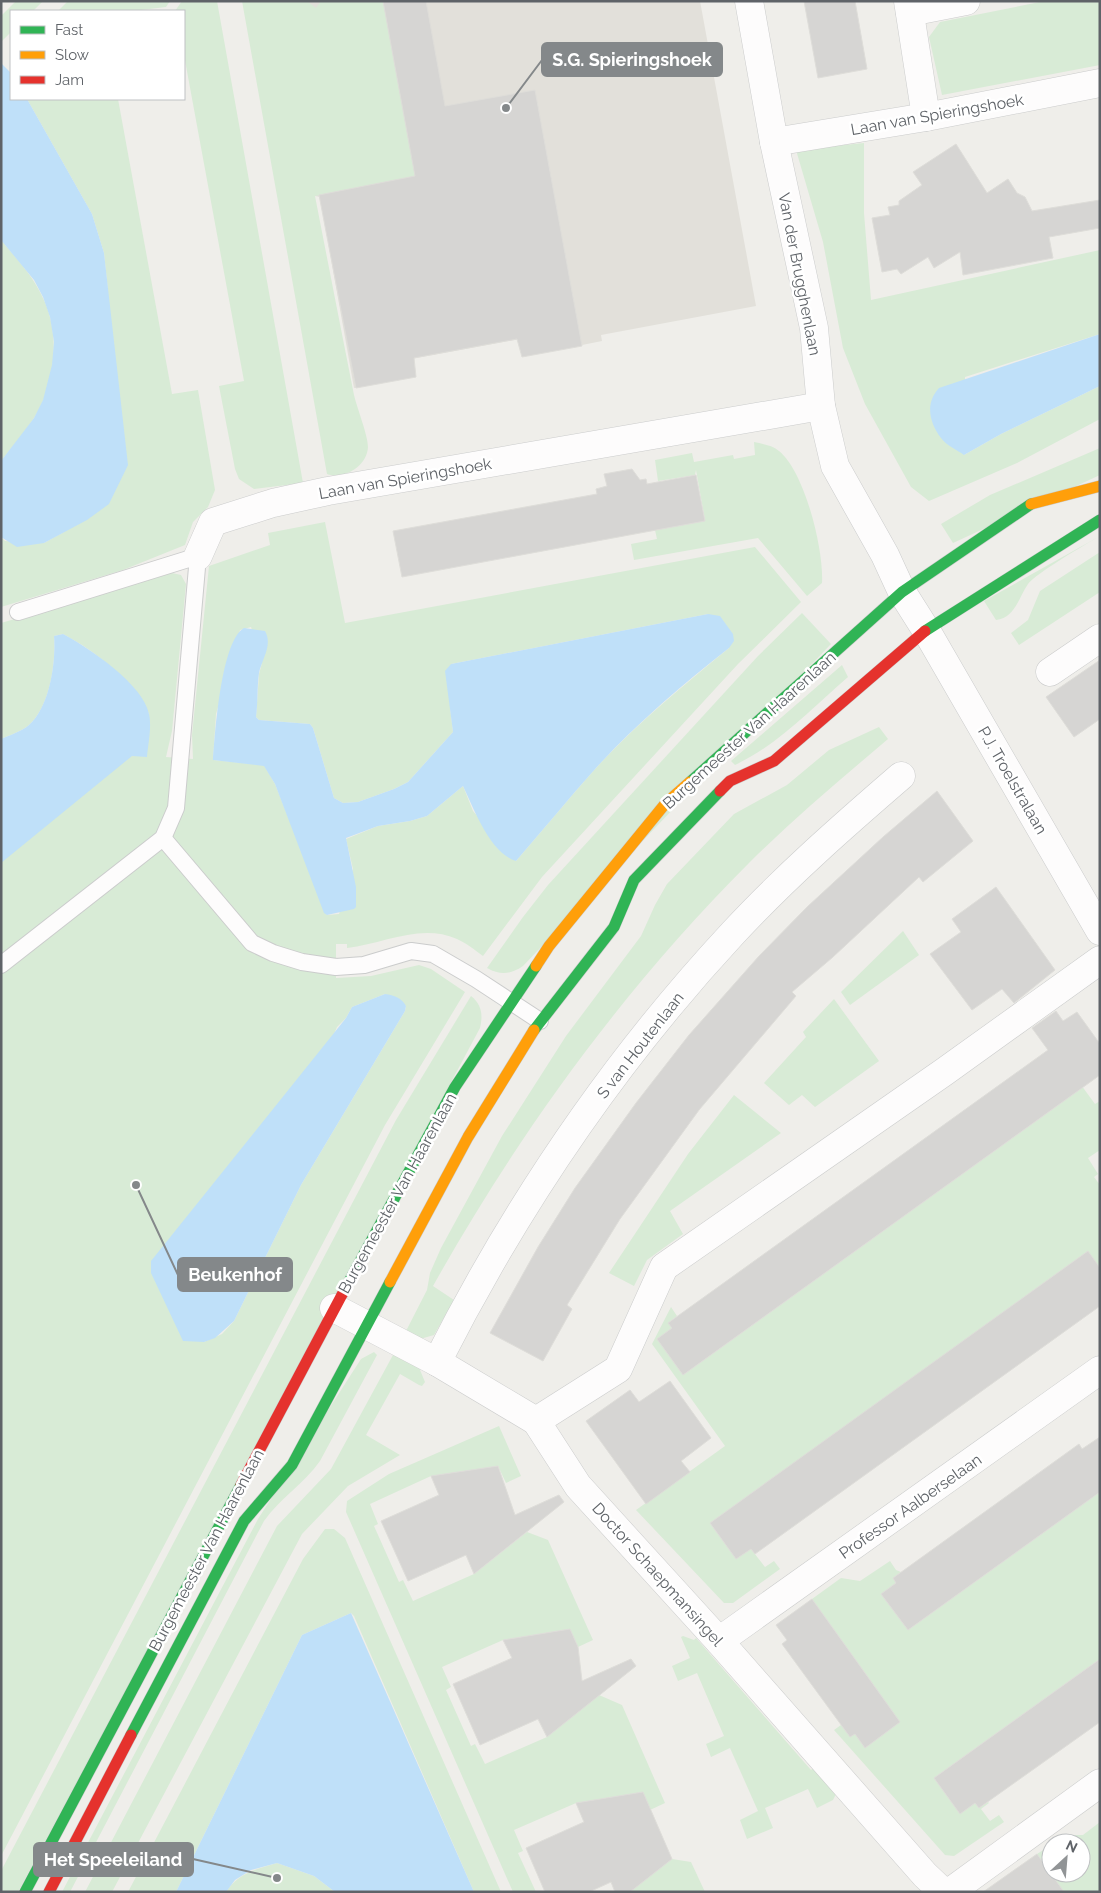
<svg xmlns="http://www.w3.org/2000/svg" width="1101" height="1893" font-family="Raleway,sans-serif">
<rect width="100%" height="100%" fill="#efeeea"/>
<polygon fill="#e2e0da" points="272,1 700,1 756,306 601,335 602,341 522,357 520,339 411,359 416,377 354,388 320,197 315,196"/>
<g fill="#d8ebd6" fill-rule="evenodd">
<polygon points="16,1 43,1 33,11 11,11 11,32 1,42 1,16"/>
<polygon points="68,1 170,1 166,7 133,11 58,11"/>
<polygon points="182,1 217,1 303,483 254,489 239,479 235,469 219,386 244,381 184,55 184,11 175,11"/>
<path d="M242,1H307L316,8L321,1H383L419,195L378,184L315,196C328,263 341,329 354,395C357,408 368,435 368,447C367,467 343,480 327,474Z"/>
<polygon points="1045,1 1100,1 1100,65 942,95 929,37 940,22"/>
<polygon points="27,99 118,99 172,394 198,390 215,490 208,507 193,522 185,545 123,570 1,607 1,537 5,541 44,543 64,532 108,291 104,253 92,214"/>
<polygon points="864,143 864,213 871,300 1100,250 1100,334 965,377 964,455 1001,434 1100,386 1100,419 1017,463 929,501 911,487 865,404 843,348 823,242 796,150"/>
<path d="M1,240C16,258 32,275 42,296C61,333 56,383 34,418C24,433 12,447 1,461Z"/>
<path d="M754,442C763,444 772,445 779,451C805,472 824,550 822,583L807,596L758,538L634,560L631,544L657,539L655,530L705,520L696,470L695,475L658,481L655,460L692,453L694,462L733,455L734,459L755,455Z"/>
<polygon points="1100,448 1100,475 953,543 941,524 990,495"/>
<path d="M325,522L345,623L755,547L801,602L738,664L542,877L483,956C475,950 466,943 457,939C420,923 384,944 347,948V944H336V978L371,976L419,965L431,969L465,992L385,1125L1,1856V827L149,714C128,678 99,653 63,634L54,636C56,663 50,706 29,725C22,731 10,735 1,739V623L172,573L181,575L186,584L172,731L166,757L193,759L192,735L209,566L270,545L268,533ZM708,614L729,648C683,686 636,724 596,768C569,798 543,830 516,861L473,811L463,786L427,816L410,821L378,826L346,839L353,869L339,914L327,915L275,784L264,765L213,760L216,714L240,630L251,627L262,663L259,674L256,717L259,720L310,724L313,728L334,798L343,803L358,802L394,789L408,782L453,732L450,707L451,664ZM385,994L406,1006L405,1011L301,1185L234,1321L222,1334L204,1342L337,1027L346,1018L352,1007Z"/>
<path d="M1100,536C1086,544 1035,574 1028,584C1019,597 1015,618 996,620L984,601Z"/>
<polygon points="1100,552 1100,592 1019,645 1011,633 1028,620 1040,591"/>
<path d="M802,613L831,644L523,966C511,974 501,976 487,968L523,917L548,885L758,656Z"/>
<path d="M842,665L848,677C812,708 778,745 735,765L731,761Z"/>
<path d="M879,727L888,739C841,779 793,819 749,863C624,988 520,1131 433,1286L454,1300L434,1335L420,1339L406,1331L427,1290L430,1273L441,1248L502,1136L566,1036L641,936L655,905L667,884L734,814L787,785L829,750Z"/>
<polygon points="903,931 919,955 850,1005 841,992"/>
<path d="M471,996C482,1005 483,1015 480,1028L18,1892H1V1871L396,1120Z"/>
<polygon points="834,999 879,1061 815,1107 802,1095 789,1105 764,1083 806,1037 803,1032"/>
<polygon points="1076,1078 1095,1104 1100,1101 1100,1150 1088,1158 1098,1174 1094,1177 1100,1185 1100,1268 710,1523 736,1559 751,1549 765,1567 774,1561 780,1569 733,1603 724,1603 636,1510 725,1446 652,1344 671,1307 677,1316 668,1323 672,1328 657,1339 683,1375 1061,1103"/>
<polygon points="734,1095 781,1133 670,1211 683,1234 647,1260 634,1286 609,1273 688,1154"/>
<path d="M374,1352L377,1355L320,1461C304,1484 280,1498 264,1521L70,1892H62L258,1519L361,1359Z"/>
<polygon points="393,1355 422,1367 420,1370 425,1382 422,1386 419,1385 400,1374 366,1435 400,1455 348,1486 302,1534 112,1892 85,1892 277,1526 331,1469"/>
<polygon points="499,1426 521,1476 506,1483 498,1466 431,1476 370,1504 378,1524 374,1526 399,1582 403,1580 413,1601 474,1574 527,1532 548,1540 593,1640 578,1647 570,1629 503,1640 442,1667 451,1687 446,1690 471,1746 475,1744 485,1764 547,1737 599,1695 622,1705 665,1803 650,1810 643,1792 576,1803 514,1830 523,1851 518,1853 536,1892 513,1892 346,1512 347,1501 389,1474"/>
<polygon points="1100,1492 1100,1659 934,1778 960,1814 975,1803 979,1808 988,1802 989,1803 981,1809 990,1821 999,1815 1004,1822 954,1856 945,1855 834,1730 841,1725 850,1737 855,1734 865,1748 900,1722 812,1599 841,1578 860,1581 890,1561 896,1570 901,1572 893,1578 896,1583 881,1594 908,1630"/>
<polygon points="325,1529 334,1529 345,1538 501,1892 474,1892 354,1616 351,1613 302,1635 176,1892 128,1892 303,1559"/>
<polygon points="683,1636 694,1640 696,1638 811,1770 818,1764 837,1792 833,1800 817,1808 808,1789 765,1808 773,1828 747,1839 740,1820 758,1811 730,1748 711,1757 706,1744 724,1736 697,1673 678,1681 672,1666 690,1658 681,1637"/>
<polygon points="1100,1822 1100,1892 1064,1892 1037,1854 1051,1845 1051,1873 1081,1873 1081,1843 1053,1843 1065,1835 1083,1835"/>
<polygon points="672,1859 691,1862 705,1892 630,1892"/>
<path d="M277,1863L314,1876L335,1892H226C238,1873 257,1869 277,1863Z"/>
</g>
<g fill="#bfe0f9">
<polygon points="1,63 11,73 11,99 27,99 92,214 104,253 128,465 109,504 87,520 44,543 17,547 1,537 1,461 34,418 43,400 52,365 54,342 50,317 43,297 34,280 1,240"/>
<path d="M1100,334V386L1001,434L964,455C957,450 946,445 941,438C929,422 925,403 939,388Z"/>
<path d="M708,614L720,616L733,634L734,641L729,648C682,685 636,724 596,768C569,798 543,830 516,861C490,853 474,809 463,786L427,816L410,821L378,826L346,838L356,887V907L354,909L327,915L324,913L275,784L264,766L213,760C215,733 221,641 244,628L265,631C273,645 262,659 259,673C257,687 258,703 256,717L259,720L310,724L313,728L334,798L343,803L358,802L394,789L408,782L453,732L445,671L451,664Z"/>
<path d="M63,634C88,647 144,685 149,714C152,727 148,744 147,757L132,756L1,863V739C10,735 22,731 29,725C50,706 56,662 54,636Z"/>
<path d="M385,994C394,995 402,998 406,1006L405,1011L301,1185L234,1321L215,1338L204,1342L183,1341L151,1273V1261L346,1018L352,1007Z"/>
<polygon points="351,1613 474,1892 335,1892 314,1876 277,1863 251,1870 235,1880 226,1892 176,1892 302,1635"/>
</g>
<g fill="#d6d5d3" stroke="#deddd9">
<polygon points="383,1 426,1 445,106 535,90 582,346 522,357 517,339 414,358 416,377 356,388 319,195 415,176"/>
<polygon points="804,1 855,1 867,69 818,78"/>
<polygon points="956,144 987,193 1008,179 1017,193 1025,197 1032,211 1100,200 1100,228 1049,237 1053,258 963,275 960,252 934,268 928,257 901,274 897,269 882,272 872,218 890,215 888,207 899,205 899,201 922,185 913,172"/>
<polygon points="632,469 640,480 646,479 647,484 696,475 705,521 402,577 393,531 597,494 596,489 607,486 604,474"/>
<polygon points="1100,660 1100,719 1074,737 1046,697"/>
<polygon points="937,791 973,841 923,882 919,877 833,957 792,992 796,996 699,1110 620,1219 567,1305 572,1309 543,1361 490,1333 538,1247 575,1188 636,1103 689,1035 759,956 807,907 883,837"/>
<polygon points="996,887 1055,970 1014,1003 1002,989 972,1010 930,954 961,932 952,919"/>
<polygon points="1056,1011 1063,1021 1077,1012 1100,1044 1100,1075 683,1375 657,1339 672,1328 668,1323 1048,1050 1032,1028"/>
<polygon points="1088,1251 1100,1268 1100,1306 755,1554 751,1549 736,1559 710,1523"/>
<polygon points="670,1381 711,1438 681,1461 690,1472 646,1504 586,1421 630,1390 639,1402"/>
<polygon points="1100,1437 1100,1492 908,1630 881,1594 896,1583 893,1578 1079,1444 1082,1449"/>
<polygon points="498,1466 515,1515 559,1495 564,1502 474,1574 466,1555 408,1581 381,1521 439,1495 431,1476"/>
<polygon points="812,1599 900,1722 865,1748 855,1734 850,1737 782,1644 787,1640 776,1625"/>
<polygon points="570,1629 578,1647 582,1681 631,1659 636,1666 547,1737 538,1719 480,1745 453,1684 512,1658 503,1640"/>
<polygon points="1100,1659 1100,1722 979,1808 975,1803 960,1814 934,1778"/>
<polygon points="643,1792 672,1859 630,1892 615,1892 611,1882 589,1892 545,1892 526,1848 584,1822 576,1803"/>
<polygon points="1037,1854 1064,1892 983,1892"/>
</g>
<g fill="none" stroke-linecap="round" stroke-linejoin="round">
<defs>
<g id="lane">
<polyline points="163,838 252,943 273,953 302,962 336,967 364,965 411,951 433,954 476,979 540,1021"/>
<polyline points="1,965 163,838 176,808 198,556 18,612"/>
</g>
<g id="street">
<polyline points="749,1 774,142 814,328 821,406 835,466 885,555 902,592 926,630 1100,931"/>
<polyline points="908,1 926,117"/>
<polyline points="910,12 966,1"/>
<polyline points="774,142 926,117 1100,83"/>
<polyline points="198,556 213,522 273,503 328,491 821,406"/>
<polyline points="1050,672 1100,638"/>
<polyline points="334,1308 437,1362 536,1421 578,1486 719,1641 925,1875 943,1892"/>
<path d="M437,1362C516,1206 614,1061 733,933C785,877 843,826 901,776"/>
<polyline points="536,1421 618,1369 664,1267 944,1072 1100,960"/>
<polyline points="719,1641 1100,1370"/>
<polyline points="950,1892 1100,1783"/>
</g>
<g id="fast">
<polyline points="925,631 1100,520"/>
<polyline points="690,782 902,592 1031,504"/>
<polyline points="534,1030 614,927 634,880 720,791"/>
<polyline points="345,1289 455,1087 536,966"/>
<polyline points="131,1735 244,1521 292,1465 390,1282"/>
<polyline points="25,1892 241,1485"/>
</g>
<g id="slow">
<polyline points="1031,504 1100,486"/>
<polyline points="536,966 549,946 665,804 690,782"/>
<polyline points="390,1282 468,1137 534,1030"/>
</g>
<g id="jam">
<polyline points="720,791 730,781 774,761 925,631"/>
<polyline points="241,1485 345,1289"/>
<polyline points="49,1892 131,1735"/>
</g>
</defs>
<use href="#lane" stroke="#cbcccc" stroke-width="18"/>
<use href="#street" stroke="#cbcccc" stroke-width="29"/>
<use href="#fast" stroke="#cacacb" stroke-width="12"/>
<use href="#slow" stroke="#cacacb" stroke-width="12"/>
<use href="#jam" stroke="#cacacb" stroke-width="12"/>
<use href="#lane" stroke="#fdfcfc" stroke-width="16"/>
<use href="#street" stroke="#fdfcfc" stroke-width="28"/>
<use href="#fast" stroke="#30b455" stroke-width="11"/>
<use href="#slow" stroke="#ff9f0a" stroke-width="11"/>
<use href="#jam" stroke="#e5322d" stroke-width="11"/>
</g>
<g text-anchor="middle" stroke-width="5" stroke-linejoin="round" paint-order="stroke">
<g font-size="16" fill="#5f6368" stroke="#fff">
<text transform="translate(937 114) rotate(-10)" y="6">Laan van Spieringshoek</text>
<text transform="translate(800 274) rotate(79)" y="6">Van der Brugghenlaan</text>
<text transform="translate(405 478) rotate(-10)" y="6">Laan van Spieringshoek</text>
<text transform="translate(749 730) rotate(-42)" y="6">Burgemeester Van Haarenlaan</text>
<text transform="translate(1013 780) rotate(60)" y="6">P.J. Troelstralaan</text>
<text transform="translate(640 1045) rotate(-52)" y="6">S van Houtenlaan</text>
<text transform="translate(397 1193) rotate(-61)" y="6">Burgemeester Van Haarenlaan</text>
<text transform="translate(910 1506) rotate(-35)" y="6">Professor Aalberselaan</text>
<text transform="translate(206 1550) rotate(-62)" y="6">Burgemeester Van Haarenlaan</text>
<text transform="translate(658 1574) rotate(48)" y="6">Doctor Schaepmansingel</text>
</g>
</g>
<path fill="none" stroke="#84888a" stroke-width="2" d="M506 108L542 60M136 1185L178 1275M277 1878L193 1859"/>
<g fill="#84888a" stroke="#fff" stroke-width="2">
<circle cx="506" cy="108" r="5"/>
<circle cx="136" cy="1185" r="5"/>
<circle cx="277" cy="1878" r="5"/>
</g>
<g fill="#84888a" stroke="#84888a" stroke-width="2">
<rect x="542" y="43" width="180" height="33" rx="5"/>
<rect x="178" y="1258" width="114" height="33" rx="5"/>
<rect x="34" y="1843" width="159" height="33" rx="5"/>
</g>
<g font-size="18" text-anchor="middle" font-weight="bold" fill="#fff">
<text x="632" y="66">S.G. Spieringshoek</text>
<text x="235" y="1281">Beukenhof</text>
<text x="113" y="1866">Het Speeleiland</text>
</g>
<rect width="1101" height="1893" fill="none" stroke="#5f6368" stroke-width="5"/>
<rect x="10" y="10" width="175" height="90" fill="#ffffff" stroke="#bfc1c3"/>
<rect x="20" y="26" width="25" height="8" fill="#30b455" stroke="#bfc1c3"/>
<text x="55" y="35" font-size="15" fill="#5f6368">Fast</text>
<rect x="20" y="51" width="25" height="8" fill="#ff9f0a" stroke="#bfc1c3"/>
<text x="55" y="60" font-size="15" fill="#5f6368">Slow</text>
<rect x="20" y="76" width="25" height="8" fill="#e5322d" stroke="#bfc1c3"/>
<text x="55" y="85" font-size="15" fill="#5f6368">Jam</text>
<g transform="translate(1066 1858) rotate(26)"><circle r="24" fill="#ffffff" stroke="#bfc1c3"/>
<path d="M0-4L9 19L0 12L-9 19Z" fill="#919496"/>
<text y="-8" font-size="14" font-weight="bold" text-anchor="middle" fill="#5f6368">N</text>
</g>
</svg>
